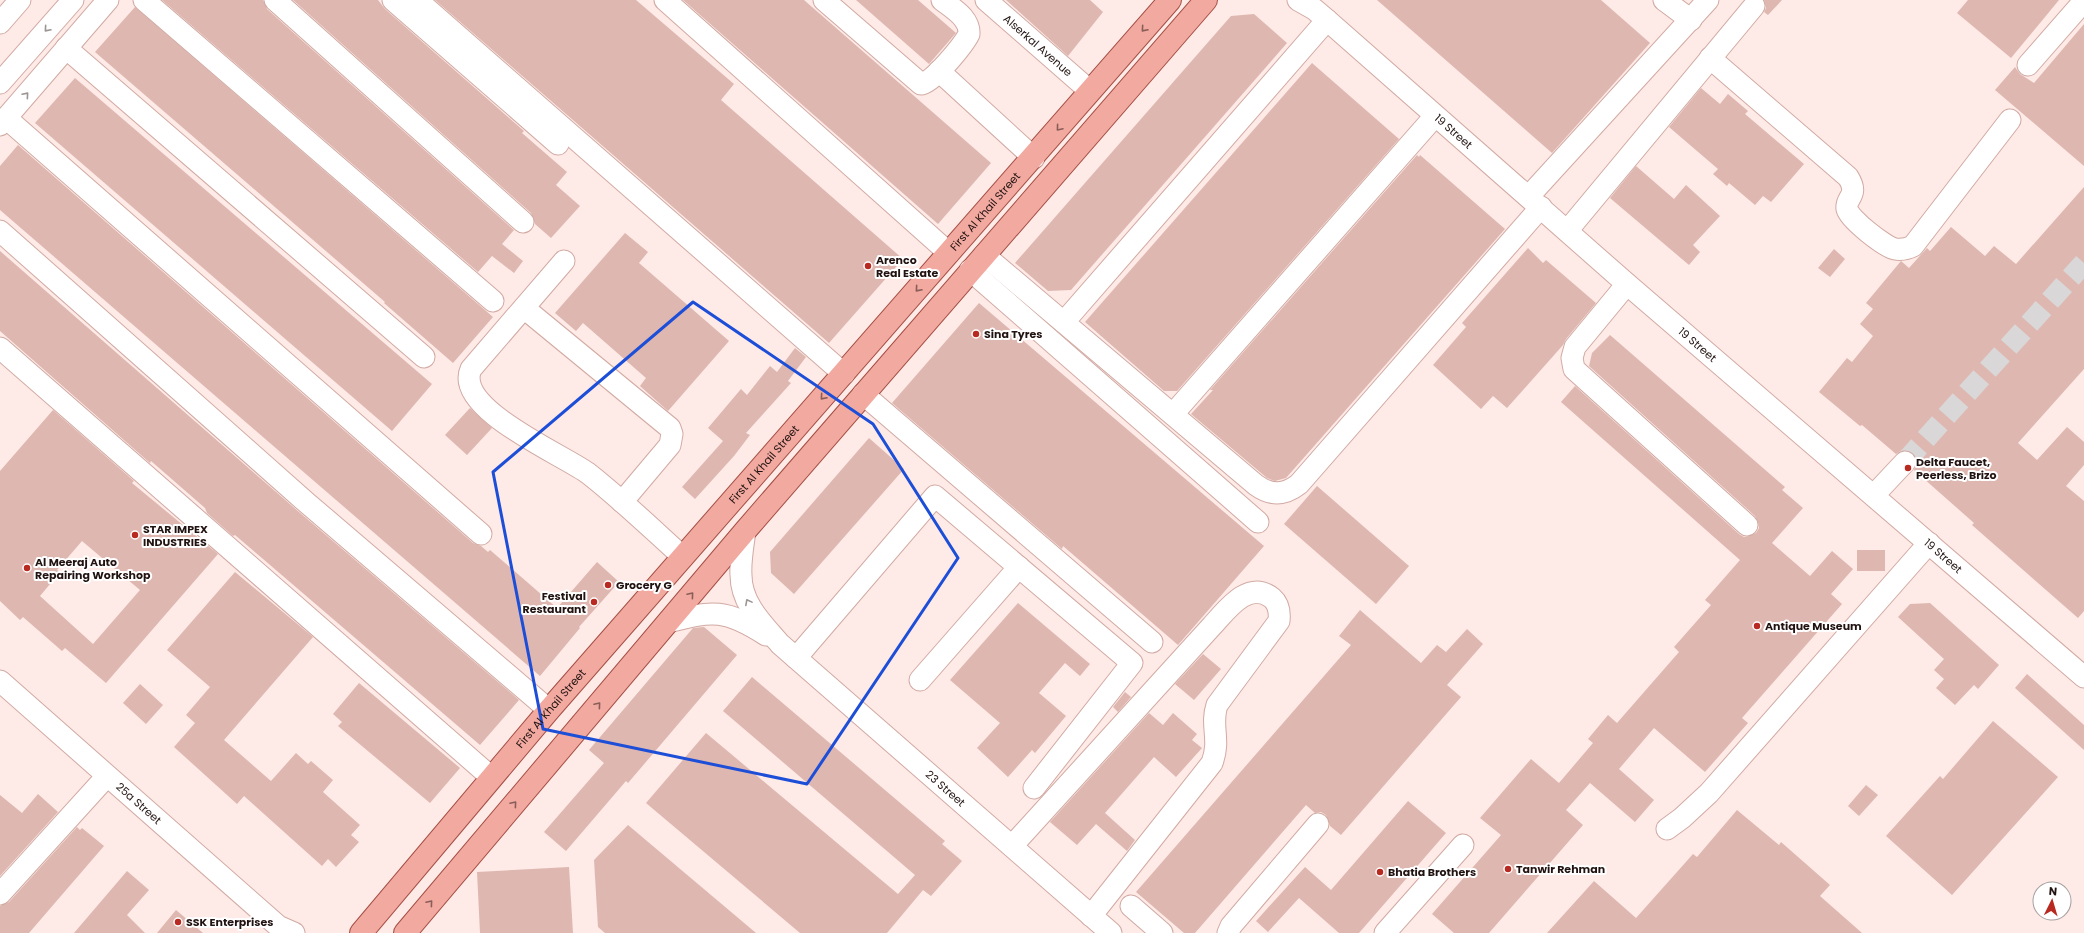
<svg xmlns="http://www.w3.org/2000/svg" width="2084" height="933" font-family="Poppins,sans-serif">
<rect width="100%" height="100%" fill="#fafafa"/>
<path fill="#feeae6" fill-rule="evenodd" d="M0,0H2084V933H0ZM2040,889H2064V913H2040Z"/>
<g fill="#dfb7b1" fill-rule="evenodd">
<polygon points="162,0 263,0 267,9 514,230 502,244 523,261 514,273 492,256 478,272"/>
<polygon points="293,0 378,0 385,9 524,131 522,133 567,172 556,185 580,206 551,238 535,224 531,213"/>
<polygon points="435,0 636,0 734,84 721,100 903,259 829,343"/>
<polygon points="683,0 804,0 991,163 938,224"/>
<polygon points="856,0 918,0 956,33 929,64"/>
<polygon points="1006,0 1090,0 1103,12 1068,56"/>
<polygon points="1377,0 1601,0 1650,43 1552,153"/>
<polygon points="1764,0 1782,0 1768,15 1764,12 1766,8"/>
<polygon points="1968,0 2059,0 2011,58 1957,13"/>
<polygon points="135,7 493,317 453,363 384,303 385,302 95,52"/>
<polygon points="1254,14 1287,43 1071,290 1048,291 1015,263 1231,16"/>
<polygon points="2084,24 2084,166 1995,90 2015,67 2020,74 2034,83"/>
<polygon points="1312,63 1399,139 1177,391 1164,391 1085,322"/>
<polygon points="75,78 432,384 392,431 35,123"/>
<polygon points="1701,88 1720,104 1728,94 1748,111 1745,114 1804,164 1771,202 1763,196 1755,205 1729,183 1727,186 1713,174 1718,169 1669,127"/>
<polygon points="18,145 473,543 481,546 488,552 490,550 557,608 597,562 619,582 579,627 580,628 540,676 0,210 0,166"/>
<polygon points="1417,155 1419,157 1420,155 1505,229 1286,478 1275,481 1267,478 1191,414 1213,390 1210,390"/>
<polygon points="1636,166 1674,199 1686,185 1720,216 1693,245 1700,252 1689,265 1610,198"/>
<polygon points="2084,187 2084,369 2018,443 2037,460 2067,427 2084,442 2084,465 2066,486 2084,501 2084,611 2078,618 1972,525 1974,523 1914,470 1917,459 1913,453 1902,450 1896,454 1862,425 1860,426 1819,392 1847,358 1852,362 1873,336 1860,324 1873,309 1866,303 1901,261 1909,268 1927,248 1930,251 1951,227 1985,256 1994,246 2016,264"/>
<polygon points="625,233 648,252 639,263 729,341 668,411 640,386 646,378 583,323 576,331 555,313"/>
<polygon points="1528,248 1543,263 1546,260 1596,303 1566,339 1563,345 1507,408 1493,396 1481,409 1433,365 1466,327 1462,323"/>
<polygon points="1834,249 1845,259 1830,277 1818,268"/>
<polygon points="0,251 299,512 519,700 480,745 235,535 233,536 207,513 205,508 151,461 150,463 0,331"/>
<polygon points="979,303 1264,546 1178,645 1063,546 1062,549 892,403"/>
<polygon points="1610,335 1785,487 1782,490 1803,508 1772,543 1810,576 1832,551 1853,569 1831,594 1842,604 1742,718 1748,723 1705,772 1654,728 1619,769 1654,800 1635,822 1590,783 1566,810 1583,825 1489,933 1454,933 1432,914 1501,835 1480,818 1531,759 1559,783 1593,743 1588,739 1608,715 1617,723 1679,652 1674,647 1711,605 1705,600 1740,560 1561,402 1575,386 1739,534 1744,537 1750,536 1756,533 1759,528 1758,522 1755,516 1589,366 1592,353"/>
<polygon points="795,348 806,357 788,381 791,383 746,433 750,435 734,456 695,499 682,487 723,441 708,428 741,389 747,395 770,366 777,372"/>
<polygon points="470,408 492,428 467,455 445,435"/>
<path d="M53,410L134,481L132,483L218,554L106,683L65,648L62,651L23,617L20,620L0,601V471ZM82,541L140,590L93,644L40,596L60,572L57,570Z"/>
<polygon points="869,438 904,469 794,594 771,573 770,552"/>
<polygon points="1317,486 1409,566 1376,604 1284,524"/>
<rect x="1857" y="550" width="28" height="21"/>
<polygon points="235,572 313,637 224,740 271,781 296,753 308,764 311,761 333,780 323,792 360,825 351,835 359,842 336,867 328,859 322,866 244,796 237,804 174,747 195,723 186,715 210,687 167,650"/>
<polygon points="1018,603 1090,664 1080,676 1065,663 1039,693 1066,716 1035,753 1032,750 1008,777 977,748 1000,723 950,680"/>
<polygon points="1930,603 1999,665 1978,689 1974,685 1955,705 1936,688 1944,679 1934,670 1944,659 1898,617 1910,604"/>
<polygon points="1360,610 1421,663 1437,645 1446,652 1467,629 1483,644 1447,685 1461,697 1341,835 1330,826 1326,815 1321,812 1315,813 1306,805 1195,933 1184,933 1136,892 1351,645 1339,636"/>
<polygon points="704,627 737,655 628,783 626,781 566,851 544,832 604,763 589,750 693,628"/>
<polygon points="1203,654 1221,669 1194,700 1175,684"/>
<polygon points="2027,674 2084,725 2084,750 2015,688"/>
<polygon points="752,677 945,841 942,844 962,861 931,896 923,890 887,933 800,933 646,803 706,733 898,894 915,875 723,711"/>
<polygon points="359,683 460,768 430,803 338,726 342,722 333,714"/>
<polygon points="140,684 163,705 146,724 123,703"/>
<polygon points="1125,692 1131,697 1118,712 1113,707"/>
<polygon points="1149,713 1163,725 1173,713 1197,734 1192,740 1202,748 1176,777 1154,757 1105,813 1135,840 1127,851 1096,824 1077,845 1050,822"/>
<polygon points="1993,721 2058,777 1952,895 1886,836 1940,776 1943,779"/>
<polygon points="1866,785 1878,795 1859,816 1848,806"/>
<polygon points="38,794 58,812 0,876 0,795 22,813"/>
<polygon points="1408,801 1446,833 1359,933 1339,933 1299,898 1268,932 1256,921 1305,867 1331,890"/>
<polygon points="1737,810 1779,845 1781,842 1830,885 1820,896 1862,933 1547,933 1594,881 1636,918 1693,854 1697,857"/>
<polygon points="628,825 756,933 605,933 598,927 594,860"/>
<polygon points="77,827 80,830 82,828 104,846 29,933 0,933 0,906 9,902"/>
<polygon points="569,867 573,933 480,933 477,872"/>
<polygon points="127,871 149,890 127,915 145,933 74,933"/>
<polygon points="176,910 203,933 157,933"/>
</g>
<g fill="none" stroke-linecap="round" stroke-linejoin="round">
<polyline stroke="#d9d7d7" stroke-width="21" stroke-dasharray="21 10" stroke-linecap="butt" points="1905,462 2084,263"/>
<defs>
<g id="minor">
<polyline points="144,0 493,301"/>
<polyline points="275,0 523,222"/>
<polyline points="393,0 558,144"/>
<polyline points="417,0 844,374"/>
<polyline points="665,0 949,253"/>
<path d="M824,0L921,84C932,84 964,44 969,34C970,18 953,9 942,0"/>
<path id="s1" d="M986,0L1090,91"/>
<path id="s2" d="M1298,0L1314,9L1327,20L1627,284L2084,677"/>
<polyline points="1664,0 1691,20"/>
<polyline points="0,23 20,0"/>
<polyline points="66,48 424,357"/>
<path d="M1710,58L1848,177C1860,196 1845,197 1847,209C1849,219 1885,247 1895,249C1901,250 1907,249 1913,246L2010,120"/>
<polyline points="2028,65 2084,1"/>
<polyline points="939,71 1034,158"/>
<polyline points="0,83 73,0"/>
<polyline points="6,118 481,534"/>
<polyline points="0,125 108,0"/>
<polyline points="1529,196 1708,0"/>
<polyline points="0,231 307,503 549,710"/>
<polyline points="1567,231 1754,6"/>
<path d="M984,255L1256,485C1271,496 1285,495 1299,484L1541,207"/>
<path d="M564,261L471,369C453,409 566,456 589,474C622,500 652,529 683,557"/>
<polyline points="970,270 1258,522"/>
<polyline points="1627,284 1575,347 1572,358 1574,369 1747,525"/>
<polyline points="524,308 670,428 672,434 670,445 622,502"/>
<polyline points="1064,322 1327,20"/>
<polyline points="0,348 491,777"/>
<polyline points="863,394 1152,642"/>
<polyline points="1173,414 1435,116"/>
<polyline points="1874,495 1905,462"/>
<path id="s3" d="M745,531C743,546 740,561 741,575C741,604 763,624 780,644L1111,933"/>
<path d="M668,622C713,610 726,609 766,635"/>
<polyline points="796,658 935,496 1132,663 1034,788"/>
<polyline points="920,680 1019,567"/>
<path id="s4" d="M0,681L278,926L294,933"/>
<polyline points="1667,829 1682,818 1709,793 1929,543"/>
<path d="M1012,846L1211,627C1226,611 1248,579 1272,598C1279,604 1280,612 1279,621L1217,705C1210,726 1221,739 1212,763L1091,916"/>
<polyline points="0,894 107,776"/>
<polyline points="1131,906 1162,933"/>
<polyline points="1228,933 1231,926 1318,824"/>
<polyline points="1385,933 1463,845"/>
</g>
<g id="major">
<path id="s5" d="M361,933L549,710L1170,0"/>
<polyline points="405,933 745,531 1206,0"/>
</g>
</defs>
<use href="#minor" stroke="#d1aaa3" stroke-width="23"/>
<use href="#major" stroke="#a44f45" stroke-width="24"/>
<use href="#minor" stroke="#fff" stroke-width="21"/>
<use href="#major" stroke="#f2a9a0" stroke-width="22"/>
</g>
<defs><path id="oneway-chevron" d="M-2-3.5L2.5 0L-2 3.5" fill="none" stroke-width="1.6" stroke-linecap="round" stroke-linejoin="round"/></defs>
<g stroke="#9b9594">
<use href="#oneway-chevron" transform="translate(47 29) rotate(131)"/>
<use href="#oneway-chevron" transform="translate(26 95) rotate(-49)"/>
<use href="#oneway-chevron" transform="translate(748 602) rotate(-118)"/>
</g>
<g stroke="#8a5e58">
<use href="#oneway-chevron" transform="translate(1144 29) rotate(131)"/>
<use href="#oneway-chevron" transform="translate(1059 128) rotate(130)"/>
<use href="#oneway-chevron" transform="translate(918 289) rotate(131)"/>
<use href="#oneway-chevron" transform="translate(823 397) rotate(131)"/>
<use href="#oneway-chevron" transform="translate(691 595) rotate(-50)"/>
<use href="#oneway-chevron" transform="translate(598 705) rotate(-50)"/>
<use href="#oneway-chevron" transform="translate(514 804) rotate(-50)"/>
<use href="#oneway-chevron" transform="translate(430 903) rotate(-50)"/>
</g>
<path fill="none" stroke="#1d4ed8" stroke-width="3" stroke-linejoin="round" d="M693,302L873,424L958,558L807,784L543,729L493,472Z"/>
<g fill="#b82a21" stroke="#fff" stroke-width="1.5">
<circle cx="868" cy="266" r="4"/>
<circle cx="976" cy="334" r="4"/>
<circle cx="1908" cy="468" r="4"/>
<circle cx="135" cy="535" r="4"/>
<circle cx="27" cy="568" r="4"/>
<circle cx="608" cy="585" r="4"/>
<circle cx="594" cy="602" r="4"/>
<circle cx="1757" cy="626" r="4"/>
<circle cx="1508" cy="869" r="4"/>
<circle cx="1380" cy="872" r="4"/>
<circle cx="178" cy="922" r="4"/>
</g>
<g text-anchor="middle" stroke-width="4" stroke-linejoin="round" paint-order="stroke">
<g font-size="11" fill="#211311" stroke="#fff">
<text dy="4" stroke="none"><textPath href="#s1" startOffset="69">Alserkal Avenue</textPath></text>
<text dy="4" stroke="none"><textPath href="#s2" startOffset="204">19 Street</textPath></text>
<text dy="4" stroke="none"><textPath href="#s5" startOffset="954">First Al Khail Street</textPath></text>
<text dy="4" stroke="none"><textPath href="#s2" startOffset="528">19 Street</textPath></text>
<text dy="4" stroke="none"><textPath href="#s5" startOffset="618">First Al Khail Street</textPath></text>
<text dy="4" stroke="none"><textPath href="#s2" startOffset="852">19 Street</textPath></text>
<text dy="4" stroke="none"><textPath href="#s5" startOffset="294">First Al Khail Street</textPath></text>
<text dy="4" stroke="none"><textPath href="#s3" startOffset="345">23 Street</textPath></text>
<text dy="4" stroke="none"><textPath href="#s4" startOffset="185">25a Street</textPath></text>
</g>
<g font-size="11" font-weight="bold" fill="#211311" stroke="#fff" text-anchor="start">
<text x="876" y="264">Arenco<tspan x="876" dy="13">Real Estate</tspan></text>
<text x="984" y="338">Sina Tyres</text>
<text x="1916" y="466">Delta Faucet,<tspan x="1916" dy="13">Peerless, Brizo</tspan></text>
<text x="143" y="533">STAR IMPEX<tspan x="143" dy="13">INDUSTRIES</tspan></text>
<text x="35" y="566">Al Meeraj Auto<tspan x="35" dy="13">Repairing Workshop</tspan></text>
<text x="616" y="589">Grocery G</text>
<text x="586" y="600" text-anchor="end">Festival<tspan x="586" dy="13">Restaurant</tspan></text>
<text x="1765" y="630">Antique Museum</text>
<text x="1516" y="873">Tanwir Rehman</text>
<text x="1388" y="876">Bhatia Brothers</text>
<text x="186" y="926">SSK Enterprises</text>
</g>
</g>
<g transform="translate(2052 901) rotate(5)"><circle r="19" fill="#ffffff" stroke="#a6a1a0"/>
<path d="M0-3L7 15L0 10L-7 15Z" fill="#b82a21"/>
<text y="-6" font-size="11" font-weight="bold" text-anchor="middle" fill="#211311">N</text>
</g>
</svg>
